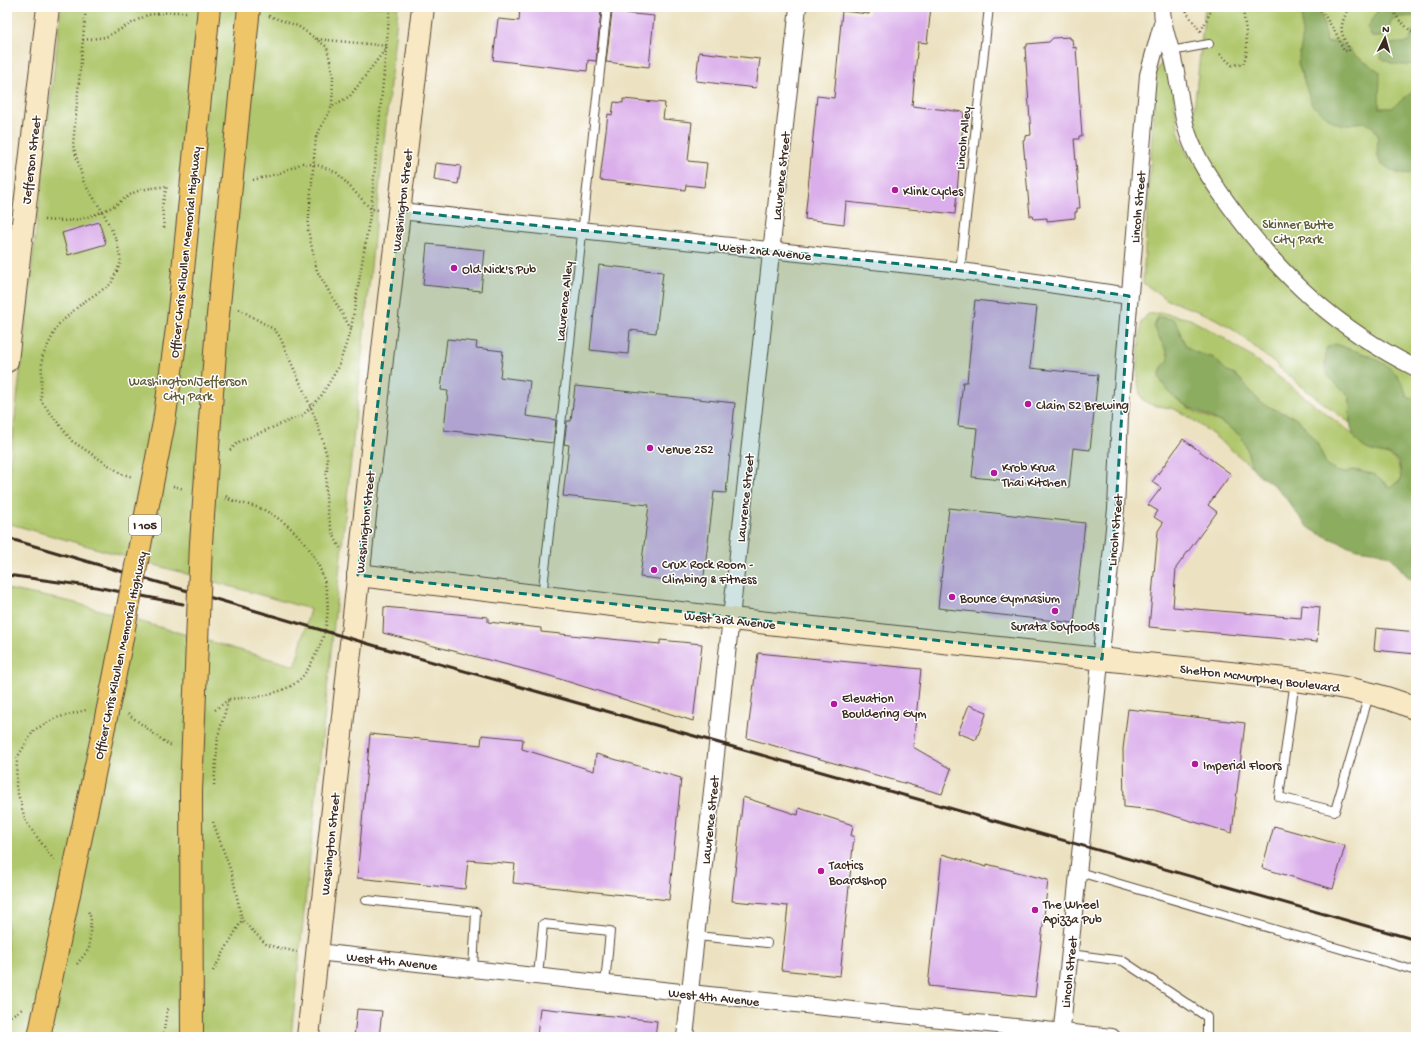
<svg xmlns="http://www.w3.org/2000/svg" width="1423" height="1044" font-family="'Gochi Hand',sans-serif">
<rect width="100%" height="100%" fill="#fff"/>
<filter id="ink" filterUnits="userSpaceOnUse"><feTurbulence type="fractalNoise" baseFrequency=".025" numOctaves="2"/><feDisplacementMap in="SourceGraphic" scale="8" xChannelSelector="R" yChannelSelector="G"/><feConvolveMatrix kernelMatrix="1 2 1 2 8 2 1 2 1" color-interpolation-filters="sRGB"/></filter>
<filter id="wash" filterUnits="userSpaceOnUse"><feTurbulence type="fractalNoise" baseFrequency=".012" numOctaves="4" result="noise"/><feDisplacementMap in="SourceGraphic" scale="16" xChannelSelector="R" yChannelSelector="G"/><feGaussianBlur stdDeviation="0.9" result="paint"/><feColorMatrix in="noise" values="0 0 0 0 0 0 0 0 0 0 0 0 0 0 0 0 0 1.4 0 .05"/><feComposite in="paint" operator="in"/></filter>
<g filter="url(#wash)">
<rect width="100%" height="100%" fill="#ece2c1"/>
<g fill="#b0c76d" stroke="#767846">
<polygon points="61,7 398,7 291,1037 7,1037 7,589 72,602 295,666 310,609 7,523 7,489"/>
<polygon points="1205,7 1416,7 1416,427 1337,385 1350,398 1350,423 1305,389 1232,328 1210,316 1168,300 1143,283 1156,71 1161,64 1170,66 1179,134 1189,158"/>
<path d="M1163,313L1190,319L1221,336L1270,370L1356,437C1373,463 1399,441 1401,480L1390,487L1373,474L1353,470L1344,473L1335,471L1327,466L1317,443L1298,419L1262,404L1237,376L1228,372L1214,358L1194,352L1186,346L1181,336L1179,327L1157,335L1167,350L1169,360L1162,367L1159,377C1166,391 1180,403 1194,411C1208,419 1226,422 1238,433C1247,443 1249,455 1252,467C1231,450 1199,421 1176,410C1166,405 1147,408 1142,398C1134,386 1140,339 1141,322L1148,314Z"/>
</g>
<g fill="#8cac60" stroke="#646b3f">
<polygon points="1377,7 1416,7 1416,16 1400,17 1391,20 1389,30 1381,37 1371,36 1368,27 1378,10"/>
<path d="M1310,10L1320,13C1325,23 1324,32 1327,43L1337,41L1346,46L1353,54L1380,72L1379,108H1392L1416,89V174L1397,173L1381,164L1377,155L1378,135L1373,127L1364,122L1343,125L1334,122L1312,105L1298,63L1302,42V13Z"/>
<path d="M1416,25V63C1404,67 1391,65 1380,57L1382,47C1392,42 1398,44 1409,42Z"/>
<path d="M1158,317L1173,319L1179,327L1181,336L1186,346L1194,352L1214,358L1228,372L1237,376L1262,404L1298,419L1317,443L1327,466L1335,471L1344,473L1353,470L1373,474L1390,487L1401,480C1400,473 1401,464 1396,459C1388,452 1378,454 1369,450C1348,441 1349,417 1350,398L1329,377L1325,369L1326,348L1335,344C1357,352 1384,357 1399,378C1403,383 1405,392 1408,398L1416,399V581C1401,577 1398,558 1385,554C1377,551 1367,551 1358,549C1348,546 1320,535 1311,529C1302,523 1288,500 1280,491C1272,482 1260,478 1253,468C1246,457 1250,444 1237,433C1211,411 1176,412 1159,377L1162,367L1169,360C1167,347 1158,338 1154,326Z"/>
</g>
<g id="blocks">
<g fill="#daaeea">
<polygon points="520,7 569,7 601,11 596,61 588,60 587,71 493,60 498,19 519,21"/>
<polygon points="870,7 931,7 927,43 918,42 912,106 964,112 955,214 846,202 844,224 805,219 817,96 834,98 842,11 869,14"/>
<polygon points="612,12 654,16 649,67 606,62"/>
<polygon points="1070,37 1070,39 1072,39 1073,48 1076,47 1082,136 1079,136 1079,139 1074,139 1080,208 1077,208 1077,212 1075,212 1075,218 1047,221 1047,218 1034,219 1033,216 1030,216 1023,140 1025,139 1025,136 1031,135 1025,47 1027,47 1027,44 1049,42 1053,38"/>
<polygon points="699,52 760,59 756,88 696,81"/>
<polygon points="623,99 665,103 663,119 692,122 688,161 707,163 704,187 686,185 685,190 600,180 608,114 612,115 614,102 623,103"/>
<polygon points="436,163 461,166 458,184 434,180"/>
<polygon points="99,222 106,244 68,255 62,233"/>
<polygon points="427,244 485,250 481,291 423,285"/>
<polygon points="599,265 663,272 656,333 630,330 628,354 590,350"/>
<polygon points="975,300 1037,307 1030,368 1098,375 1090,450 1073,448 1069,487 972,477 977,428 958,426 963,382 967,382"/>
<polygon points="447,339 477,342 476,348 503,351 500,377 530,381 526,416 556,420 553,443 444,430 448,391 441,390"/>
<polygon points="575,386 735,403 726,493 714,492 703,584 640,577 649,505 563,496 569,445 564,444 567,421 571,421"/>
<polygon points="1183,439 1231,474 1208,505 1217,512 1176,568 1173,607 1301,618 1302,605 1320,607 1317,642 1149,627 1158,531 1163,523 1154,517 1158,511 1148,505 1161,488 1152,482"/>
<polygon points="949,508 1085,523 1074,623 938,608"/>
<polygon points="384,607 488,617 488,622 541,628 541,632 660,644 660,640 702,644 693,721 547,675 383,633"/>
<polygon points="1376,628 1416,632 1416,654 1374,650"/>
<polygon points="758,653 921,669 913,747 951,769 942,794 747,738"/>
<polygon points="969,705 987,712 976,740 958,733"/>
<polygon points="1128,709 1245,723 1232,833 1154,810 1124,807 1123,749"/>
<polygon points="370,734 481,745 482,735 523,739 522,749 594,771 596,754 681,778 669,900 513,883 515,864 468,860 465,889 357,878"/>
<polygon points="743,797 798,815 799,808 853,825 851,836 854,836 840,976 781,970 788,906 732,901"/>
<polygon points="1274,826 1345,846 1333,889 1262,868"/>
<polygon points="942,854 987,867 987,864 1048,880 1035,997 928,986"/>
<polygon points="540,1008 657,1021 655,1037 537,1037"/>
<polygon points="357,1009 382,1011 379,1037 354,1037"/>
</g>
</g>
</g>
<g filter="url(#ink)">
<use href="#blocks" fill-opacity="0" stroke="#564636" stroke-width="1"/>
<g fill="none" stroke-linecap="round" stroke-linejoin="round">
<defs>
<g id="lane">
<polyline points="1171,51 1209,44"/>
<polyline points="960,271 989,7"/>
<polyline points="542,597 607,7"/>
<polyline points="1295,680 1279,797 1335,811 1369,695"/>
<polyline points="1079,872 1416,971"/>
<polyline points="366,900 476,912 473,969"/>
<polyline points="697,936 767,943"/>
<polyline points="1070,954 1123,961 1207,1017 1207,1037"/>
<polyline points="538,976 543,924 610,931 605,984"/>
</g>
<g id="street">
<path d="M1162,7C1162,29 1170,42 1174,63C1180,86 1180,111 1188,134C1197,160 1213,183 1229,205C1280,276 1337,329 1416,368"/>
<polyline points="400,211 948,269 1129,296"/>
<polyline points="317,952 690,993 1112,1037"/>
<polyline points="685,1037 798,7"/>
<polyline points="1061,1037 1116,509 1120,415 1148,75 1162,24"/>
</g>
<g id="secondary">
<polyline points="7,361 48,7"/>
<path d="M358,575L731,619L1295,680C1336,686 1378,692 1416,709"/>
<polyline points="308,1037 383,350 423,7"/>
</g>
</defs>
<use href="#lane" stroke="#564636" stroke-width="10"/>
<use href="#street" stroke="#564636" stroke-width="18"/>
<use href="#secondary" stroke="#564636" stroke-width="24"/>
<g stroke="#564636" stroke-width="2.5" stroke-dasharray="1 3" stroke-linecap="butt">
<polyline points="86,7 73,145 84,183 103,212 117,241 121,262 111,284 82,303 58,325 42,357 41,401 72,441 122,474 133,477"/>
<polyline points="1186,7 1187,13 1201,32"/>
<path d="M1319,7L1336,33L1344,51H1349C1349,45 1344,41 1343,36C1339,26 1345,16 1349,7"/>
<polyline points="1391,7 1399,20 1416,36"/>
<polyline points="269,16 298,26 327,47 333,75 332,106 316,137"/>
<polyline points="1201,31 1213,7"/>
<polyline points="317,39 388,46"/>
<polyline points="83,40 106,37 147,15 171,12 188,12"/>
<path d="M1220,54L1232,65L1243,64C1251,47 1244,25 1243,7"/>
<polyline points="333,106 350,96 387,47"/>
<polyline points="253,180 277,174 303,163 321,166 337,173 371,209 378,210"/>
<polyline points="310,202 308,230 317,271 351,329"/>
<path d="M44,220C68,222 79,221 101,212C113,208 123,199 133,193C144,188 155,188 167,186L162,206L164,228"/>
<path d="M239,309L275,330L280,337C296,376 316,412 326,453C329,462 326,474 326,483C325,506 329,528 340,548"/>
<polyline points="230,450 240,441 303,415 321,396 338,368 351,329 371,209 390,7"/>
<polyline points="173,486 184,489"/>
<polyline points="226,496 234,501 260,508"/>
<polyline points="225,499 234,501"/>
<polyline points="215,710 229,699"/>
<polyline points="128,714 169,745 173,745"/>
<polyline points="214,785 218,736 229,699 256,697"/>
<polyline points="213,822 232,874 242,920 267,945 297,952"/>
<polyline points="54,860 26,822 16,787 17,758 34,730 56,718 86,710"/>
<polyline points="77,964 89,949 91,918 88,911"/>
<polyline points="213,971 242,920"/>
<polyline points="7,1018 24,1008"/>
<polyline points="163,1037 167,1010 170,1008"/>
</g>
<use href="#lane" stroke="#fff" stroke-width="8"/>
<use href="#street" stroke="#fff" stroke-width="16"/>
<use href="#secondary" stroke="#f8e8c3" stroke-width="22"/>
<g stroke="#3b2a1e" stroke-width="3">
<polyline points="7,538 376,646 1416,940"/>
<polyline points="7,575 96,587 183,604"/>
</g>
<defs>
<g id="highway-bridge">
<polyline points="39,1037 113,684 164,422 178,321 209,7"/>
<polyline points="192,1037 191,791 201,543 217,325 249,7"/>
</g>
</defs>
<use href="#highway-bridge" stroke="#564636" stroke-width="24" stroke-linecap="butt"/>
<g stroke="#564636" stroke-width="2.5" stroke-dasharray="1 3" stroke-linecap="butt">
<polyline points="310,202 316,137"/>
<path d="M256,697C270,694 286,691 298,681C307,673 313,660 318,650C344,593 315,534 260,508"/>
</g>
<use href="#highway-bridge" stroke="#eec569" stroke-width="22"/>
</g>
</g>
<path fill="#0f766e" fill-opacity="0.2" stroke="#0f766e" stroke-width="3" stroke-dasharray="8 5" stroke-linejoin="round" d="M400,211L948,269L1129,296L1116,509L1102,659L358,575Z"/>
<g fill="#b5179e" stroke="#fff" stroke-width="1.5">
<circle cx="895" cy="190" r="4"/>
<circle cx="454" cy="268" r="4"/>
<circle cx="1028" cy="404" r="4"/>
<circle cx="650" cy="448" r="4"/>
<circle cx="994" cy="473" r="4"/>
<circle cx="654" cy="570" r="4"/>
<circle cx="952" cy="597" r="4"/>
<circle cx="1055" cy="611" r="4"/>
<circle cx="834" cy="704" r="4"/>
<circle cx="1195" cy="764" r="4"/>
<circle cx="821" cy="871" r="4"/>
<circle cx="1035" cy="910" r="4"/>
</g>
<g text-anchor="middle" stroke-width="3" stroke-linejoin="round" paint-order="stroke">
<rect fill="#fff" stroke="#766a62" stroke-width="1" x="129" y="515" width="32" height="20" rx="3"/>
<g font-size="12" font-weight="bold" fill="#3b2a1e">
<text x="145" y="529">I 105</text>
</g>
<g font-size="13" fill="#3b2a1e" stroke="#fff">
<text transform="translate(962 138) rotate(-84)" y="5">Lincoln Alley</text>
<text transform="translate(30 160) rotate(-83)" y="5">Jefferson Street</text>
<text transform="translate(780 176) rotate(-84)" y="5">Lawrence Street</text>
<text transform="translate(401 200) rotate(-83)" y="5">Washington Street</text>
<text transform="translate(1137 207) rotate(-85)" y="5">Lincoln Street</text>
<text transform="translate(765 250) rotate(6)" y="5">West 2nd Avenue</text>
<text transform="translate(184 252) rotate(-84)" y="5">Officer Chris Kilcullen Memorial Highway</text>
<text transform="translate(563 301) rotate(-84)" y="5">Lawrence Alley</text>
<text transform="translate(744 498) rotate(-84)" y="5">Lawrence Street</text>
<text transform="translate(364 522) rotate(-84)" y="5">Washington Street</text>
<text transform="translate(1114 530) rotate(-85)" y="5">Lincoln Street</text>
<text transform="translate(730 619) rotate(6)" y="5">West 3rd Avenue</text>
<text transform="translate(119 655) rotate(-78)" y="5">Officer Chris Kilcullen Memorial Highway</text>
<text transform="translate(1260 677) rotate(7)" y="5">Shelton McMurphey Boulevard</text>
<text transform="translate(709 820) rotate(-84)" y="5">Lawrence Street</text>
<text transform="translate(329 844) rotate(-84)" y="5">Washington Street</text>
<text transform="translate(392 960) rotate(6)" y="5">West 4th Avenue</text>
<text transform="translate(1068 972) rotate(-84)" y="5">Lincoln Street</text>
<text transform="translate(714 996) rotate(6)" y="5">West 4th Avenue</text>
</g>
<g font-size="13" fill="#3b2a1e" stroke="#fff" text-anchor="start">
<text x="903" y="195">Klink Cycles</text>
<text x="462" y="273">Old Nick's Pub</text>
<text x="1036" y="409">Claim 52 Brewing</text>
<text x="658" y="453">Venue 252</text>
<text x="1002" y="471">Krob Krua<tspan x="1002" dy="15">Thai Kitchen</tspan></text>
<text x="662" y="568">Crux Rock Room -<tspan x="662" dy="15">Climbing &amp; Fitness</tspan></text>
<text x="960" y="602">Bounce Gymnasium</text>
<text x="1055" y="630" text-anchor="middle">Surata Soyfoods</text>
<text x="842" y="702">Elevation<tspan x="842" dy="15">Bouldering Gym</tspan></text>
<text x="1203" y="769">Imperial Floors</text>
<text x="829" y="869">Tactics<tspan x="829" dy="15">Boardshop</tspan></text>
<text x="1043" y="908">The Wheel<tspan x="1043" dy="15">Apizza Pub</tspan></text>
</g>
<g font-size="13" fill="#5e5936" stroke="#fff">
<text x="1298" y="228">Skinner Butte<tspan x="1298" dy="15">City Park</tspan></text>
<text x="188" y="385">Washington/Jefferson<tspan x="188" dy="15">City Park</tspan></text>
</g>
</g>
<rect width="1423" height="1044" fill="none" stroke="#fff" stroke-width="24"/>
<g transform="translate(1385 38) rotate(6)" stroke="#ffffff" stroke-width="3" paint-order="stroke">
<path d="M0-3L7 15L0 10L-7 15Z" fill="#3b2a1e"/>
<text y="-6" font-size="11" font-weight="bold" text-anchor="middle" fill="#3b2a1e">N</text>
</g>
</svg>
